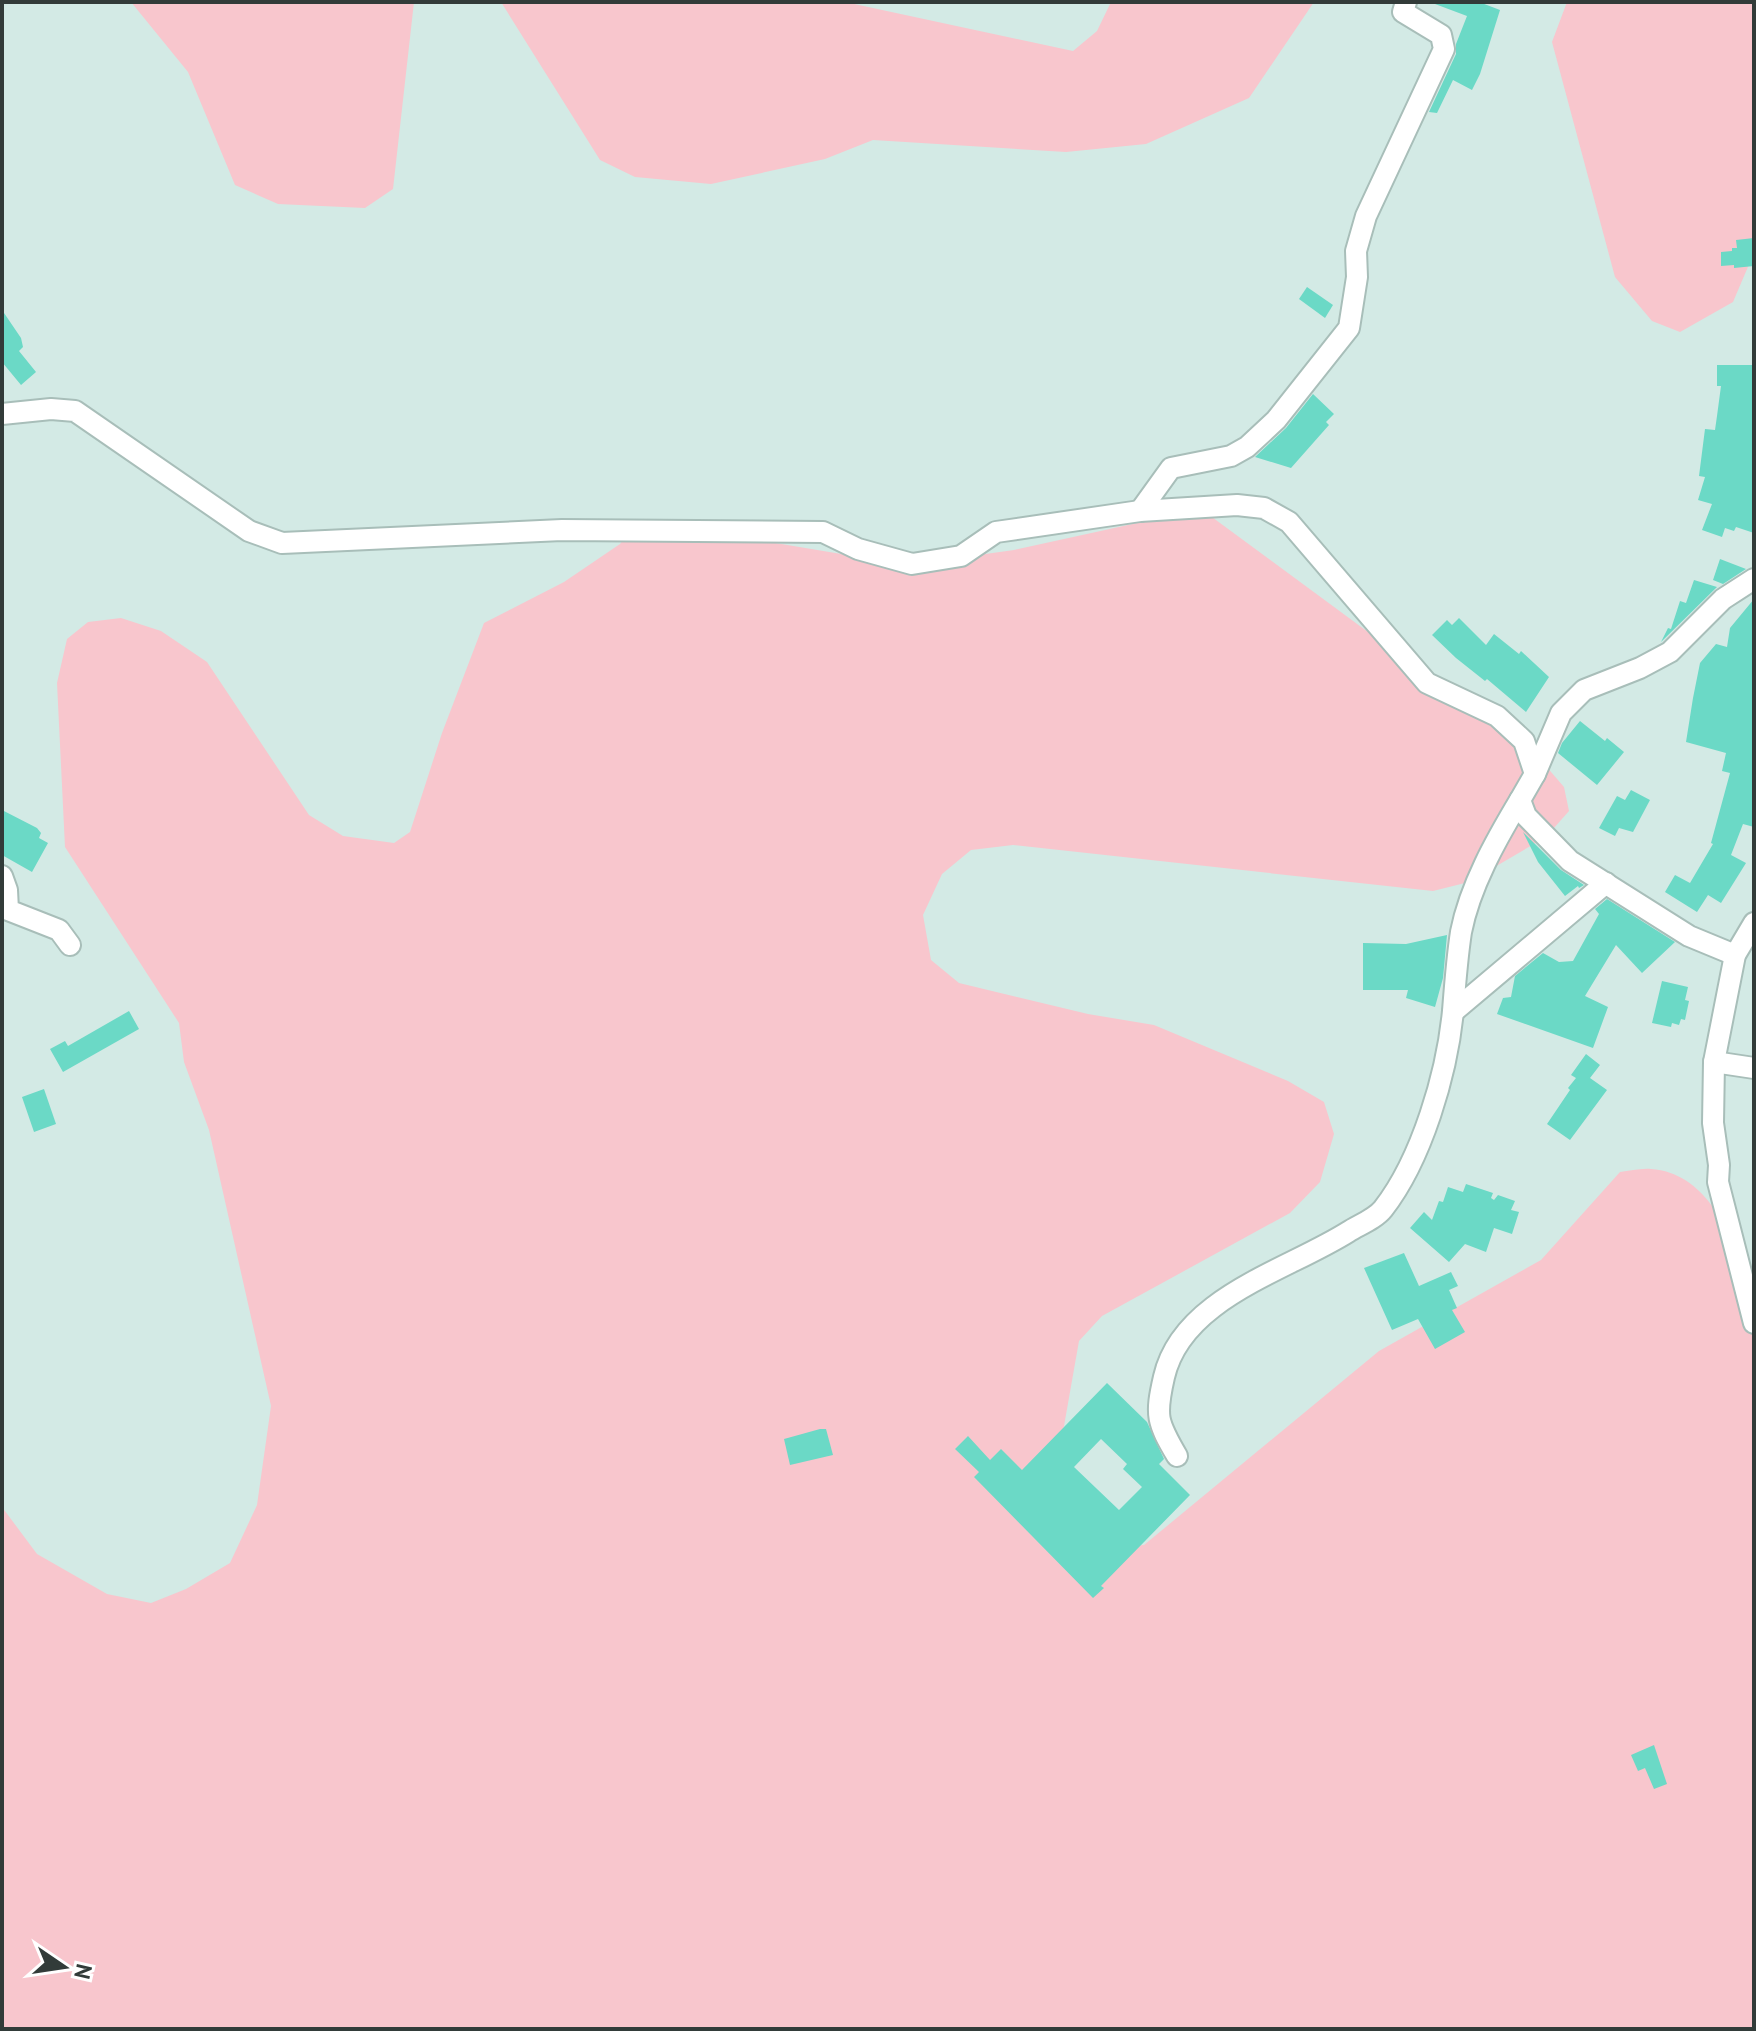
<svg xmlns="http://www.w3.org/2000/svg" width="1756" height="2031" font-family="'PT Sans',sans-serif">
<rect width="100%" height="100%" fill="#d3eae5"/>
<g fill="#f8c6cd">
<polygon points="131,2 414,2 393,189 365,208 278,204 235,185 188,72"/>
<polygon points="501,2 845,2 1073,51 1097,31 1111,2 1314,2 1249,98 1146,144 1066,152 873,140 825,159 711,184 635,177 600,160"/>
<polygon points="1567,2 1754,2 1753,255 1733,302 1680,332 1652,321 1615,277 1552,42"/>
<path d="M1201,509L1539,758L1564,787L1569,811L1546,837L1469,882L1433,891L1013,845L971,850L942,874L923,915L931,960L959,983L1088,1014L1154,1025L1288,1081L1324,1102L1334,1134L1320,1182L1290,1213L1102,1316L1079,1341L1061,1443L1110,1548L1144,1545L1379,1351L1541,1260L1620,1172C1630,1171 1641,1168 1651,1169C1709,1173 1731,1238 1754,1282V2029H2V1507L37,1554L107,1594L151,1603L186,1589L230,1563L257,1505L271,1406L209,1130L184,1062L179,1023L65,847L57,683L67,639L88,622L121,618L161,631L207,662L309,815L343,836L394,843L410,832L442,733L484,623L564,582L620,544L637,520L907,565L1014,550Z"/>
</g>
<g fill="#6bd9c6" fill-rule="evenodd">
<polygon points="1435,2 1479,2 1500,10 1480,74 1472,90 1453,80 1437,113 1429,112 1456,54 1456,44 1467,16 1435,4"/>
<polygon points="1754,238 1754,266 1734,268 1734,265 1721,266 1721,252 1732,251 1732,248 1737,248 1736,240"/>
<polygon points="1307,287 1333,305 1325,318 1299,299"/>
<polygon points="2,310 21,338 23,347 19,351 36,372 21,385 2,362"/>
<polygon points="1717,365 1754,365 1754,533 1736,527 1734,531 1725,528 1722,537 1702,530 1712,504 1698,500 1705,477 1699,476 1705,429 1715,430 1717,416 1721,386 1717,386"/>
<polygon points="1313,394 1334,414 1326,422 1329,425 1291,468 1255,457 1286,428"/>
<polygon points="1720,559 1746,569 1723,584 1713,580"/>
<polygon points="1694,580 1717,587 1661,642 1668,628 1671,629 1680,601 1686,603"/>
<polygon points="1754,599 1754,827 1743,824 1731,855 1746,863 1721,903 1708,895 1697,912 1665,892 1675,875 1690,883 1713,844 1711,843 1730,773 1722,771 1726,753 1686,742 1693,698 1700,663 1716,644 1727,647 1730,628"/>
<polygon points="1459,618 1486,645 1494,634 1519,654 1521,651 1549,677 1526,712 1487,679 1485,681 1456,658 1432,635 1447,620 1452,625"/>
<polygon points="1580,721 1605,741 1607,738 1624,752 1597,785 1558,753 1562,743"/>
<polygon points="1631,790 1650,800 1633,832 1619,828 1615,836 1599,828 1617,796 1625,800"/>
<polygon points="2,810 37,828 41,833 39,838 48,843 32,872 2,855"/>
<polygon points="1523,832 1561,870 1584,885 1579,888 1578,886 1565,896 1538,862"/>
<polygon points="1607,899 1675,942 1642,973 1616,945 1585,996 1608,1007 1593,1048 1497,1014 1503,998 1511,997 1515,976 1543,953 1559,962 1573,961 1599,914 1595,909"/>
<polygon points="1447,935 1443,978 1435,1007 1406,998 1408,990 1363,990 1363,943 1406,944"/>
<polygon points="1662,981 1688,987 1685,1000 1689,1001 1685,1020 1681,1019 1679,1025 1672,1023 1671,1027 1652,1023"/>
<polygon points="129,1011 139,1029 63,1072 50,1049 65,1041 68,1046"/>
<polygon points="1586,1054 1600,1065 1590,1078 1607,1090 1570,1140 1547,1124 1570,1090 1568,1088 1576,1078 1571,1075"/>
<polygon points="44,1089 56,1124 34,1132 22,1097"/>
<polygon points="1466,1184 1493,1193 1491,1198 1494,1200 1498,1195 1515,1201 1511,1210 1519,1212 1512,1234 1494,1228 1486,1252 1465,1244 1449,1262 1410,1228 1424,1212 1432,1220 1439,1201 1443,1202 1448,1187 1463,1192"/>
<polygon points="1404,1253 1419,1286 1451,1272 1458,1286 1449,1290 1457,1308 1452,1310 1465,1332 1435,1349 1418,1319 1392,1330 1364,1268"/>
<path d="M1107,1383L1147,1422L1164,1459L1159,1464L1190,1495L1101,1586L1104,1588L1093,1598L974,1477L979,1472L955,1449L968,1436L990,1460L1001,1449L1022,1470ZM1101,1439L1127,1464L1123,1469L1142,1487L1119,1510L1074,1467Z"/>
<polygon points="820,1429 826,1429 833,1455 790,1465 784,1439"/>
<polygon points="1654,1745 1667,1784 1654,1789 1645,1768 1638,1771 1631,1755"/>
</g>
<g fill="none" stroke-linecap="round" stroke-linejoin="round">
<defs>
<g id="minor">
<polyline points="2,414 51,409 75,411 249,531 282,543 562,530 823,532 858,549 912,564 961,556 996,532 1140,511 1237,505 1264,508 1289,522 1427,683 1497,716 1524,741 1535,774 1520,800 1526,816 1570,861 1689,936 1735,955"/>
<polyline points="1140,511 1171,468 1231,456 1247,447 1276,420 1349,328 1357,277 1356,251 1366,216 1444,49 1441,35 1403,12 1406,2"/>
<polyline points="1535,774 1561,713 1584,690 1640,668 1670,652 1723,599 1754,579"/>
<polyline points="2,876 7,890 8,910 59,930 70,945"/>
<polyline points="1754,923 1735,955 1714,1062 1713,1123 1719,1165 1718,1182 1754,1323"/>
<polyline points="1453,1012 1606,883"/>
<polyline points="1714,1062 1754,1068"/>
<path d="M1177,1456C1157,1422 1155,1416 1164,1377C1182,1298 1286,1271 1348,1232C1359,1225 1375,1219 1383,1209C1422,1159 1447,1073 1453,1011C1455,985 1457,958 1461,932C1470,886 1496,840 1520,800"/>
</g>
</defs>
<use href="#minor" stroke="#a8beb9" stroke-width="24"/>
<use href="#minor" stroke="#fff" stroke-width="20"/>
</g>
<rect width="1756" height="2031" fill="none" stroke="#323b39" stroke-width="8"/>
<g transform="translate(64 1967) rotate(103)" stroke="#ffffff" stroke-width="6" paint-order="stroke">
<path d="M0-6L14 30L0 20L-14 30Z" fill="#323b39"/>
<text y="-12" font-size="22" font-weight="bold" text-anchor="middle" fill="#323b39">N</text>
</g>
</svg>
